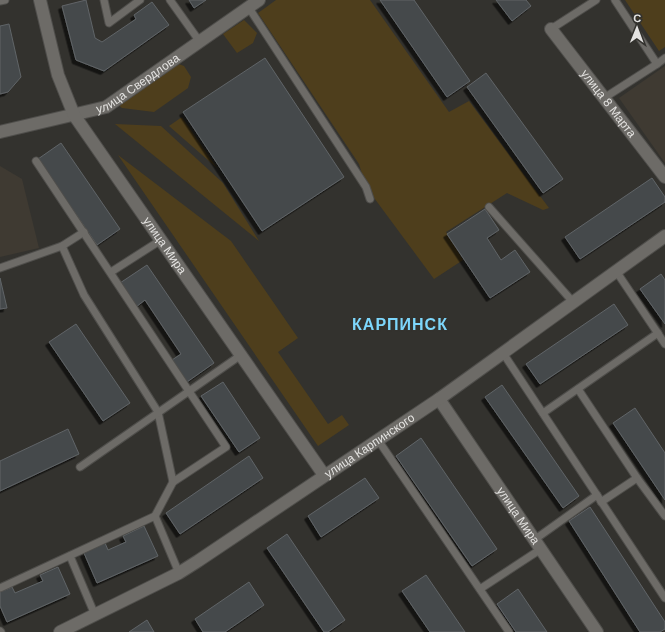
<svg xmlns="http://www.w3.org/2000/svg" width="665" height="632" font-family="'DM Sans',sans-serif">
<defs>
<filter id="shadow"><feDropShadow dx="-3.5" dy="3.5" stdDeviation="0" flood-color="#0009"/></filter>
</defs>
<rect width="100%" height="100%" fill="#33322e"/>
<g fill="#3f3a32">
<polygon points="665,66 665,163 619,98"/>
<polygon points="0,166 22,179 39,248 0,257"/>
</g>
<g fill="#4e3e1c">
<polygon points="276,0 370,0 449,112 469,101 549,208 543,210 507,193 446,232 463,260 434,279 366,187 359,164 258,13"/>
<polygon points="625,0 665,0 665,47 659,51"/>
<polygon points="244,20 257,33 253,43 237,53 223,34"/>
<polygon points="176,63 184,66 191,77 188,88 154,112 122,108 117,104"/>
<polygon points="182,117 217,168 169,126"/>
<polygon points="115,124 161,126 223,183 259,241"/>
<polygon points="118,155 231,241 298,338 278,352 328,424 342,415 349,425 318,446"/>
</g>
<g fill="#454a4c" stroke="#606467" filter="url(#shadow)">
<polygon points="86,0 95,38 102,42 136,19 134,15 152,2 169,25 104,71 76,60 62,6"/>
<polygon points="189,0 206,0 194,8"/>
<polygon points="380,0 414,0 470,81 447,97"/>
<polygon points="496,0 526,0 531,6 512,21"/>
<polygon points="9,24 21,77 8,92 0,94 0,26"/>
<polygon points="265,58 344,177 262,231 183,112"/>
<polygon points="486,73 563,179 543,193 467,87"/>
<polygon points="61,143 120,229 97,245 38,159"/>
<polygon points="652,178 665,197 665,202 580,259 565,237"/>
<polygon points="485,209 499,230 487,238 501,260 515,250 530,272 490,298 447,234"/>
<polygon points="147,265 214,363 187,382 172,360 181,354 145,300 136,307 120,283"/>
<polygon points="661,274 665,280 665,324 640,289"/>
<polygon points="0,278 7,308 0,309"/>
<polygon points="614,304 628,325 540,384 526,364"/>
<polygon points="76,324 130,403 103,421 49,342"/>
<polygon points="223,382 260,438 239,452 201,396"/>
<polygon points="502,385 579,496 563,508 485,397"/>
<polygon points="635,408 665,453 665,500 613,423"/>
<polygon points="68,429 79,454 0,491 0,461"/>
<polygon points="421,438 497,549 472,566 396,456"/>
<polygon points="249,456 263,478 180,534 166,513"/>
<polygon points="365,478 379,498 321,537 308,516"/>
<polygon points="590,507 665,622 665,629 660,632 640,632 569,521"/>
<polygon points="144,526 158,556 97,583 84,553 105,543 108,550 126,542 123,536"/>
<polygon points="287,534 345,620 328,632 324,632 267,548"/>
<polygon points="58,567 70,594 7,622 0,606 0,592 12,587 15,593 43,581 40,575"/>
<polygon points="426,575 465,632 430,632 402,591"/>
<polygon points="249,582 264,605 225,632 203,632 195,619"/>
<polygon points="518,589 547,632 516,632 497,604"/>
<polygon points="147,620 154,632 129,632"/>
</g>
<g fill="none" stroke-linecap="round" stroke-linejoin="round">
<defs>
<g id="lane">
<polyline points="104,0 109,23 140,0"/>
<polyline points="170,0 200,42"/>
<polyline points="0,1 5,0"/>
<polyline points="249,8 366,187 370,199"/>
<polyline points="551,29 596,0"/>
<polyline points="657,64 665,58"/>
<polyline points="604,98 657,64 615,0"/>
<polyline points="36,161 226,447 173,482 155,516"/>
<polyline points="489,207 573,302"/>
<polyline points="62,246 84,295 158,412 173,482"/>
<polyline points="0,268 62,246 84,232"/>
<polyline points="616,271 665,344"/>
<polyline points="111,272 161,240"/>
<polyline points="503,353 665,598"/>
<polyline points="578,389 637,478 601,502"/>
<polyline points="543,413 658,333"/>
<polyline points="378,440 509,632"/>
<polyline points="80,467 241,355"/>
<polyline points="637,478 665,516"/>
<polyline points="534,540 597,495"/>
<polyline points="70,556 95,615"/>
<polyline points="0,588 155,516 179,573"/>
<polyline points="480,589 541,549"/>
<polyline points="0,631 1,632"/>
</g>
<g id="street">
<path id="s1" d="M551,29L665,177"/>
<path id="s2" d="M0,132L106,107L259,0"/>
</g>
<g id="secondary">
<path id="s3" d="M40,0L58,75L74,115L324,475"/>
<path id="s4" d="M439,399L597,632"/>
<path id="s5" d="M60,632L179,573L198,561L439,399L665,236"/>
</g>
</defs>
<use href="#lane" stroke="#4f4e4b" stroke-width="9"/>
<use href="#street" stroke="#4f4e4b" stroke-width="14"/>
<use href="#secondary" stroke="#4f4e4b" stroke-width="14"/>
<use href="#lane" stroke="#6d6b67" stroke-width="7"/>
<use href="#street" stroke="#6d6b67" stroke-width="12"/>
<use href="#secondary" stroke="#6d6b67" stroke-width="12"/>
</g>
<g text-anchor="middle" stroke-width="3" stroke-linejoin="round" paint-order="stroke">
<g font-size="12" fill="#e4e3e1" stroke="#33322e">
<text dy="4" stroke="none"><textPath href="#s2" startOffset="148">улица Свердлова</textPath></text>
<text dy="4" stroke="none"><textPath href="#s1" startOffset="94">улица 8 Марта</textPath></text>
<text dy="4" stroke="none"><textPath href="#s3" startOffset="279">улица Мира</textPath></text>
<text dy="4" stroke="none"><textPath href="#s5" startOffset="362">улица Карпинского</textPath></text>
<text dy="4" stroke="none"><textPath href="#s4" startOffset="141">улица Мира</textPath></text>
</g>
<g font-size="16" font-weight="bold" letter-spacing="1" fill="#7dd6fb" stroke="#33322e">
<text x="400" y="330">КАРПИНСК</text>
</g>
</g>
<g transform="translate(637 28) rotate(1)" stroke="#33322e" stroke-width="3" paint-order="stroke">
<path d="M0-3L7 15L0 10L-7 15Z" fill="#e4e3e1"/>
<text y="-6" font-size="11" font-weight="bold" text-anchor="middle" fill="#e4e3e1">С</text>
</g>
</svg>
